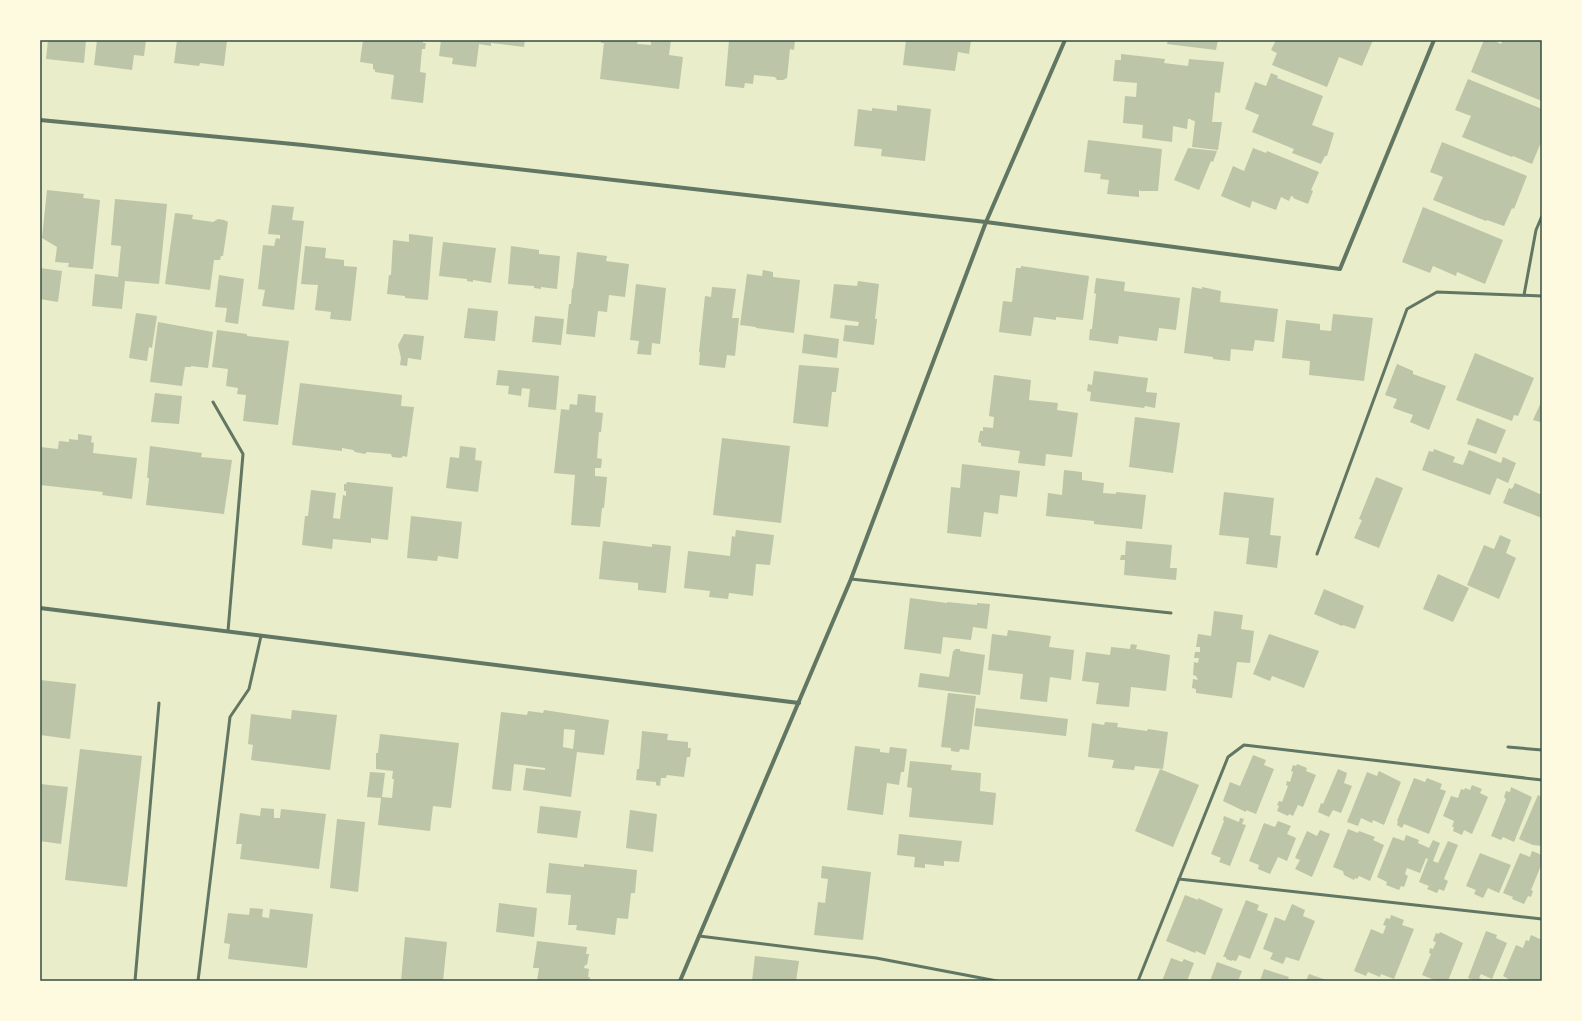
<svg xmlns="http://www.w3.org/2000/svg" width="1582" height="1021" font-family="Poppins,sans-serif">
<rect width="100%" height="100%" fill="#e9edc9"/>
<g fill="#bcc5a7" fill-rule="evenodd">
<polygon points="48,40 86,40 84,63 46,59"/>
<polygon points="97,40 146,40 144,56 134,55 132,70 94,65"/>
<polygon points="177,40 227,40 224,66 200,63 199,66 174,63"/>
<polygon points="363,40 423,40 423,43 426,43 425,49 422,49 420,72 426,73 423,103 391,99 394,75 375,72 375,70 373,69 373,64 360,62"/>
<polygon points="441,40 525,40 524,47 491,43 491,46 479,44 476,67 452,64 453,58 439,56"/>
<polygon points="601,40 638,40 637,44 651,45 651,40 671,40 669,55 683,57 679,89 600,79 604,43 601,43"/>
<polygon points="729,40 795,40 794,50 790,49 787,78 783,80 777,80 775,77 754,75 753,84 745,83 744,88 725,86"/>
<polygon points="906,40 971,40 969,54 958,52 955,71 903,65"/>
<polygon points="1168,40 1218,40 1216,50 1167,44"/>
<polygon points="1276,40 1373,40 1362,66 1339,57 1327,87 1272,65 1277,53 1271,50"/>
<polygon points="1484,40 1493,40 1501,44 1503,40 1542,40 1542,101 1471,72"/>
<polygon points="1121,54 1165,59 1164,63 1188,66 1189,59 1224,62 1220,93 1215,92 1212,122 1222,122 1218,150 1192,147 1195,121 1191,120 1191,119 1188,119 1187,129 1173,126 1172,142 1142,138 1143,125 1123,123 1125,96 1136,97 1137,83 1113,81 1115,60 1121,60"/>
<polygon points="1271,73 1278,76 1277,78 1323,96 1312,125 1334,133 1327,156 1325,156 1321,164 1292,153 1294,149 1252,132 1259,115 1245,109 1255,82 1266,86"/>
<polygon points="1468,79 1542,109 1542,140 1532,164 1513,156 1512,157 1462,137 1471,116 1455,110"/>
<polygon points="897,105 931,109 925,161 881,156 882,149 854,146 858,109 872,111 872,108 897,111"/>
<polygon points="1088,140 1162,149 1158,191 1140,191 1139,189 1139,197 1107,194 1109,180 1100,179 1101,174 1084,172"/>
<polygon points="1442,142 1527,176 1514,209 1512,208 1504,226 1487,220 1486,221 1433,200 1443,177 1430,172"/>
<polygon points="1188,148 1217,151 1213,162 1211,161 1199,190 1174,180"/>
<polygon points="1253,148 1266,153 1267,151 1319,172 1311,190 1313,191 1308,204 1293,198 1294,197 1291,196 1289,201 1281,197 1276,210 1252,201 1250,208 1221,196 1233,166 1244,171"/>
<polygon points="47,190 84,194 83,198 100,200 93,269 68,267 69,263 55,262 57,247 42,238"/>
<polygon points="115,199 167,204 159,284 125,281 122,309 92,306 95,274 118,277 121,246 111,245"/>
<polygon points="272,205 294,207 292,220 304,221 294,310 262,306 265,290 258,289 263,245 274,246 276,238 280,239 280,235 268,234"/>
<polygon points="1423,207 1503,240 1485,284 1457,272 1456,276 1433,266 1430,273 1402,262"/>
<polygon points="175,213 193,215 192,219 213,222 218,219 224,220 228,222 223,256 221,256 220,260 214,260 210,290 165,284"/>
<polygon points="409,234 433,237 428,300 405,298 405,296 387,294 389,275 391,275 393,240 409,242"/>
<polygon points="443,242 496,248 491,283 473,280 473,282 467,281 467,279 439,276"/>
<polygon points="305,246 326,248 325,258 344,260 344,266 357,267 351,321 330,319 331,312 315,310 318,285 301,284"/>
<polygon points="511,246 539,250 539,254 560,256 557,289 541,287 541,289 534,288 534,286 508,284"/>
<polygon points="577,252 607,256 606,261 629,264 625,297 609,295 607,312 598,311 595,337 566,334 569,304 571,304 572,288 573,289"/>
<polygon points="1021,266 1089,276 1083,320 1056,317 1056,320 1034,317 1031,336 999,332 1003,301 1012,302 1016,268 1021,268"/>
<polygon points="40,268 62,271 58,302 40,299"/>
<polygon points="763,270 773,272 773,277 800,280 794,333 756,328 756,327 740,325 747,274 762,276"/>
<polygon points="219,275 244,279 238,324 225,322 227,308 215,307"/>
<polygon points="1096,278 1125,282 1124,291 1180,298 1176,330 1159,328 1157,341 1119,336 1118,344 1089,340 1090,329 1092,329 1096,294 1094,293"/>
<polygon points="858,281 879,284 875,319 877,319 874,345 843,341 845,325 858,326 859,322 830,318 834,284 857,286"/>
<polygon points="636,284 666,288 660,344 652,343 651,355 637,354 639,341 630,340"/>
<polygon points="712,287 736,289 732,318 739,318 735,356 727,355 725,368 699,365 700,352 699,352 705,296 711,297"/>
<polygon points="1192,287 1202,289 1202,287 1221,291 1220,302 1278,309 1274,342 1255,340 1253,351 1231,349 1230,361 1213,359 1213,357 1184,353"/>
<polygon points="468,308 498,311 495,341 464,338"/>
<polygon points="136,313 157,316 152,348 149,347 147,361 129,358"/>
<polygon points="1333,314 1373,318 1364,381 1309,375 1310,361 1282,358 1286,320 1320,324 1320,330 1331,331"/>
<polygon points="535,316 564,319 561,345 532,342"/>
<polygon points="158,322 213,332 208,368 191,366 191,367 185,367 182,386 150,382"/>
<polygon points="217,330 247,334 247,336 289,341 278,425 243,421 246,395 237,394 238,388 226,386 228,369 212,367"/>
<polygon points="404,334 424,336 421,360 408,358 407,366 400,365 401,358 398,345"/>
<polygon points="804,334 839,339 837,358 802,353"/>
<polygon points="1475,353 1534,378 1518,416 1514,415 1512,421 1456,400"/>
<polygon points="1397,364 1413,371 1413,374 1446,386 1429,430 1410,422 1413,415 1393,408 1397,399 1385,395"/>
<polygon points="799,365 839,368 836,392 832,392 828,427 793,423"/>
<polygon points="498,370 559,376 556,410 528,407 530,389 522,388 521,396 508,394 509,386 496,385"/>
<polygon points="1094,371 1148,378 1146,392 1157,393 1155,408 1145,406 1144,408 1090,401 1091,392 1087,391 1088,384 1092,385"/>
<polygon points="994,375 1031,380 1029,400 1058,403 1057,410 1078,413 1072,457 1046,454 1045,466 1018,463 1020,451 981,446 981,443 978,442 980,431 983,431 983,427 993,428 994,417 989,416"/>
<polygon points="300,383 402,395 401,406 414,407 407,457 403,456 401,458 392,457 391,454 367,452 365,454 355,452 353,450 342,448 342,451 292,445"/>
<polygon points="155,393 182,396 179,424 151,422"/>
<polygon points="578,394 596,396 595,412 603,413 601,432 599,432 597,458 602,459 601,468 595,468 595,476 607,477 604,508 602,508 600,527 571,525 575,475 554,473 561,409 569,410 570,404 577,405"/>
<polygon points="1542,400 1542,422 1540,422 1533,420"/>
<polygon points="1135,417 1180,423 1173,473 1129,467"/>
<polygon points="1477,418 1506,430 1496,454 1467,444"/>
<polygon points="78,434 92,436 91,442 94,443 93,453 137,458 132,499 102,495 103,492 40,485 40,447 58,449 59,441 69,442 69,439 78,440"/>
<polygon points="722,438 790,446 781,523 713,515"/>
<polygon points="150,446 202,453 201,457 232,460 224,514 146,505 149,478 147,478"/>
<polygon points="460,446 476,448 475,460 482,461 478,492 446,488 450,457 459,458"/>
<polygon points="1434,449 1455,457 1453,462 1463,465 1469,450 1501,463 1503,457 1516,463 1508,483 1497,478 1490,495 1422,470 1429,451 1433,452"/>
<polygon points="962,464 1020,471 1017,497 1000,495 998,514 984,512 981,537 947,533 951,487 960,488"/>
<polygon points="1064,470 1082,472 1082,480 1104,483 1103,493 1116,494 1116,492 1146,495 1142,529 1094,524 1094,521 1046,516 1048,493 1062,495"/>
<polygon points="1376,477 1403,488 1379,548 1354,538 1362,520 1359,519"/>
<polygon points="347,482 393,487 388,540 371,538 371,543 333,539 332,549 302,545 305,516 308,516 311,490 336,493 333,518 340,519 343,495 346,496 346,491 344,491 344,484 346,484"/>
<polygon points="1515,483 1542,495 1542,518 1503,503 1509,488 1512,489"/>
<polygon points="1224,492 1274,498 1270,535 1281,536 1277,568 1246,564 1249,538 1219,535"/>
<polygon points="411,516 462,522 458,559 438,556 437,561 407,558"/>
<polygon points="736,530 774,535 770,565 756,564 753,596 729,593 728,599 709,597 710,591 684,588 688,551 730,556 732,536 735,537"/>
<polygon points="1500,535 1511,540 1506,553 1516,558 1499,599 1467,585 1484,545 1494,549"/>
<polygon points="603,541 652,547 652,544 671,546 666,593 638,590 638,583 599,579"/>
<polygon points="1126,541 1172,545 1170,568 1177,568 1176,580 1124,575 1125,560 1120,560 1121,555 1125,555"/>
<polygon points="1438,574 1469,588 1453,622 1423,609"/>
<polygon points="1324,589 1364,606 1355,629 1343,625 1342,626 1314,614"/>
<polygon points="910,598 947,603 947,602 977,605 977,603 990,604 987,629 973,627 971,640 943,637 941,654 904,649"/>
<polygon points="1214,611 1243,615 1241,629 1254,631 1250,663 1237,662 1232,698 1196,693 1196,689 1192,688 1193,679 1198,680 1196,676 1193,675 1194,662 1198,663 1199,658 1194,658 1195,652 1200,652 1200,647 1196,647 1198,634 1211,636"/>
<polygon points="1008,630 1051,636 1049,647 1074,650 1071,680 1050,677 1047,702 1020,699 1023,674 988,670 992,634 1007,636"/>
<polygon points="1269,634 1319,651 1304,688 1272,676 1270,681 1253,674"/>
<polygon points="1131,644 1137,645 1136,649 1170,655 1166,691 1131,687 1129,707 1096,704 1099,683 1082,681 1086,652 1110,655 1111,647 1130,649"/>
<polygon points="955,649 960,649 960,651 985,655 980,695 918,687 920,673 949,677 953,651 954,651"/>
<polygon points="40,680 76,684 70,739 40,735"/>
<polygon points="948,693 976,696 969,750 960,749 959,752 951,751 951,748 941,747"/>
<polygon points="976,708 1068,719 1066,736 974,726"/>
<polygon points="292,710 337,715 330,770 251,760 253,745 248,744 251,714 291,719"/>
<path d="M544,710L609,720L604,755L577,752L571,797L523,790L526,768L545,770V768L514,764L511,791L492,789L501,712L527,715L528,711L543,713ZM564,729L575,730L573,749L563,747Z"/>
<polygon points="1105,722 1118,723 1117,727 1147,731 1148,729 1168,732 1163,769 1135,766 1134,770 1112,768 1114,760 1088,757 1092,723 1104,725"/>
<polygon points="642,731 668,734 667,740 688,742 688,748 691,748 690,757 687,757 684,777 667,775 666,778 661,778 660,786 656,785 656,782 636,780 637,769 639,769"/>
<polygon points="380,734 459,743 451,808 433,806 430,831 378,825 381,798 367,797 370,772 385,773 382,797 392,798 394,779 392,779 393,771 376,769 376,753 378,753"/>
<polygon points="855,746 880,749 880,752 889,753 890,747 907,749 904,772 901,772 899,785 887,783 883,815 847,810"/>
<polygon points="80,749 142,756 127,887 65,880"/>
<polygon points="1253,755 1266,760 1264,765 1274,769 1256,814 1246,810 1246,812 1223,801 1230,782 1240,786"/>
<polygon points="910,761 952,765 951,770 981,773 980,791 996,793 993,825 909,817 912,788 907,787"/>
<polygon points="1297,764 1307,768 1306,771 1316,775 1303,807 1298,805 1293,816 1289,814 1288,816 1277,811 1279,806 1277,805 1279,801 1282,802 1288,786 1286,785 1287,781 1290,782 1293,772 1291,771 1293,765 1296,766"/>
<polygon points="1160,769 1199,785 1173,847 1135,831"/>
<polygon points="1338,769 1347,773 1344,783 1352,786 1341,813 1333,810 1329,817 1318,812 1321,803 1323,804"/>
<polygon points="1379,771 1401,782 1384,825 1373,820 1372,823 1361,818 1358,826 1347,822 1367,772 1377,776"/>
<polygon points="1414,778 1425,782 1427,778 1442,784 1440,789 1446,791 1429,834 1404,824 1402,828 1397,825 1398,821 1397,821"/>
<polygon points="40,784 68,787 61,844 40,841"/>
<polygon points="1472,785 1482,789 1480,793 1488,797 1472,834 1464,830 1462,835 1453,831 1454,827 1452,827 1454,821 1443,816 1451,796 1458,798 1461,789 1464,790 1465,788 1470,790"/>
<polygon points="1511,787 1532,797 1514,842 1503,837 1501,840 1491,836 1506,799 1504,797 1506,791 1510,792"/>
<polygon points="1538,795 1542,797 1542,846 1533,845 1519,839"/>
<polygon points="540,806 581,811 577,838 537,833"/>
<polygon points="261,808 274,809 274,818 280,818 281,809 326,814 319,869 240,859 242,844 236,844 240,813 260,816"/>
<polygon points="630,810 657,814 653,852 626,848"/>
<polygon points="1224,816 1239,822 1240,818 1244,819 1242,824 1246,825 1230,866 1219,862 1221,858 1211,854 1224,821 1223,820"/>
<polygon points="337,819 365,822 358,892 330,888"/>
<polygon points="1278,821 1291,826 1287,834 1296,838 1287,861 1278,857 1270,874 1258,869 1259,865 1249,861 1264,823 1275,827"/>
<polygon points="1348,829 1358,833 1359,831 1375,837 1373,840 1384,845 1370,881 1359,876 1357,879 1355,878 1354,880 1344,875 1343,871 1333,867"/>
<polygon points="1320,830 1330,834 1312,877 1295,869 1300,860 1295,858 1307,831 1317,836"/>
<polygon points="899,834 962,841 959,862 944,861 944,866 925,864 925,868 914,867 915,857 897,855"/>
<polygon points="1406,835 1419,840 1418,843 1429,848 1433,840 1440,843 1433,861 1438,863 1448,841 1458,845 1444,879 1448,881 1444,891 1439,889 1437,893 1427,889 1429,886 1419,882 1428,859 1426,858 1420,873 1407,868 1405,874 1408,876 1404,887 1401,886 1399,890 1386,885 1387,882 1377,877 1393,837 1404,841"/>
<polygon points="1532,851 1542,855 1542,863 1531,890 1533,891 1531,897 1528,896 1524,904 1512,899 1513,897 1503,893 1520,853 1530,857"/>
<polygon points="1480,853 1511,865 1499,893 1488,888 1483,898 1474,894 1476,890 1466,886"/>
<polygon points="549,863 584,867 584,864 637,870 635,893 631,893 628,919 617,918 615,935 576,930 577,925 568,925 571,895 546,893"/>
<polygon points="822,866 871,872 863,940 814,935 818,902 825,903 828,879 821,878"/>
<polygon points="1185,895 1198,900 1198,898 1223,909 1205,955 1196,951 1195,953 1166,941"/>
<polygon points="1246,900 1259,905 1257,910 1268,914 1250,959 1239,955 1236,961 1232,960 1232,961 1226,959 1226,957 1223,957"/>
<polygon points="499,903 537,908 534,937 496,932"/>
<polygon points="1292,904 1305,910 1303,916 1315,921 1299,961 1286,957 1283,964 1270,959 1273,953 1263,949 1275,917 1285,921"/>
<polygon points="250,908 263,909 262,917 269,918 270,909 313,914 307,968 228,959 230,944 224,943 228,913 249,915"/>
<polygon points="1391,915 1404,920 1402,925 1414,929 1394,979 1381,974 1380,977 1368,972 1366,976 1354,971 1371,929 1383,934 1386,926 1383,925 1386,918 1390,919"/>
<polygon points="1486,931 1497,935 1496,938 1507,943 1492,979 1481,974 1479,978 1486,981 1476,981 1468,978"/>
<polygon points="1440,932 1463,943 1448,981 1437,981 1422,975 1431,954 1429,953 1430,948 1433,949 1436,942 1433,941 1436,933 1439,934"/>
<polygon points="1531,935 1542,940 1542,975 1540,981 1512,981 1503,976 1516,945 1523,948 1526,940 1529,941"/>
<polygon points="405,937 447,942 443,981 401,981"/>
<polygon points="537,941 587,947 586,954 589,954 587,965 585,965 584,968 589,969 588,977 590,977 589,981 537,981 539,968 533,968"/>
<polygon points="755,956 799,961 796,981 752,981"/>
<polygon points="1171,958 1182,962 1184,959 1194,963 1187,981 1162,981"/>
<polygon points="1217,962 1242,971 1238,981 1210,981"/>
<polygon points="1264,969 1289,977 1288,979 1293,981 1260,981"/>
<polygon points="1309,974 1329,981 1306,981"/>
</g>
<g fill="none" stroke-linecap="round" stroke-linejoin="round">
<g stroke="#617663" stroke-width="3">
<polyline points="1524,295 1536,230 1542,216"/>
<polyline points="213,402 243,454 228,631"/>
<polyline points="1317,554 1407,309 1437,292 1542,296"/>
<polyline points="851,579 1171,613"/>
<polyline points="1508,747 1542,750"/>
<polyline points="1179,879 1542,919"/>
<polyline points="699,936 876,958 997,981"/>
<polyline points="135,981 159,703"/>
<polyline points="198,981 230,717 249,689 261,636"/>
<polyline points="1138,981 1228,757 1244,745 1542,780"/>
</g>
<g stroke="#617663" stroke-width="4">
<polyline points="40,120 303,145 986,222 1340,269 1434,40"/>
<polyline points="40,608 799,703"/>
<polyline points="680,981 851,579 986,222 1065,40"/>
</g>
</g>
<rect width="1582" height="1021" fill="none" stroke="#fefae0" stroke-width="82"/>
<rect x="41" y="41" width="1500" height="939" fill="none" stroke="#344e41" stroke-width="1.5"/>
</svg>
